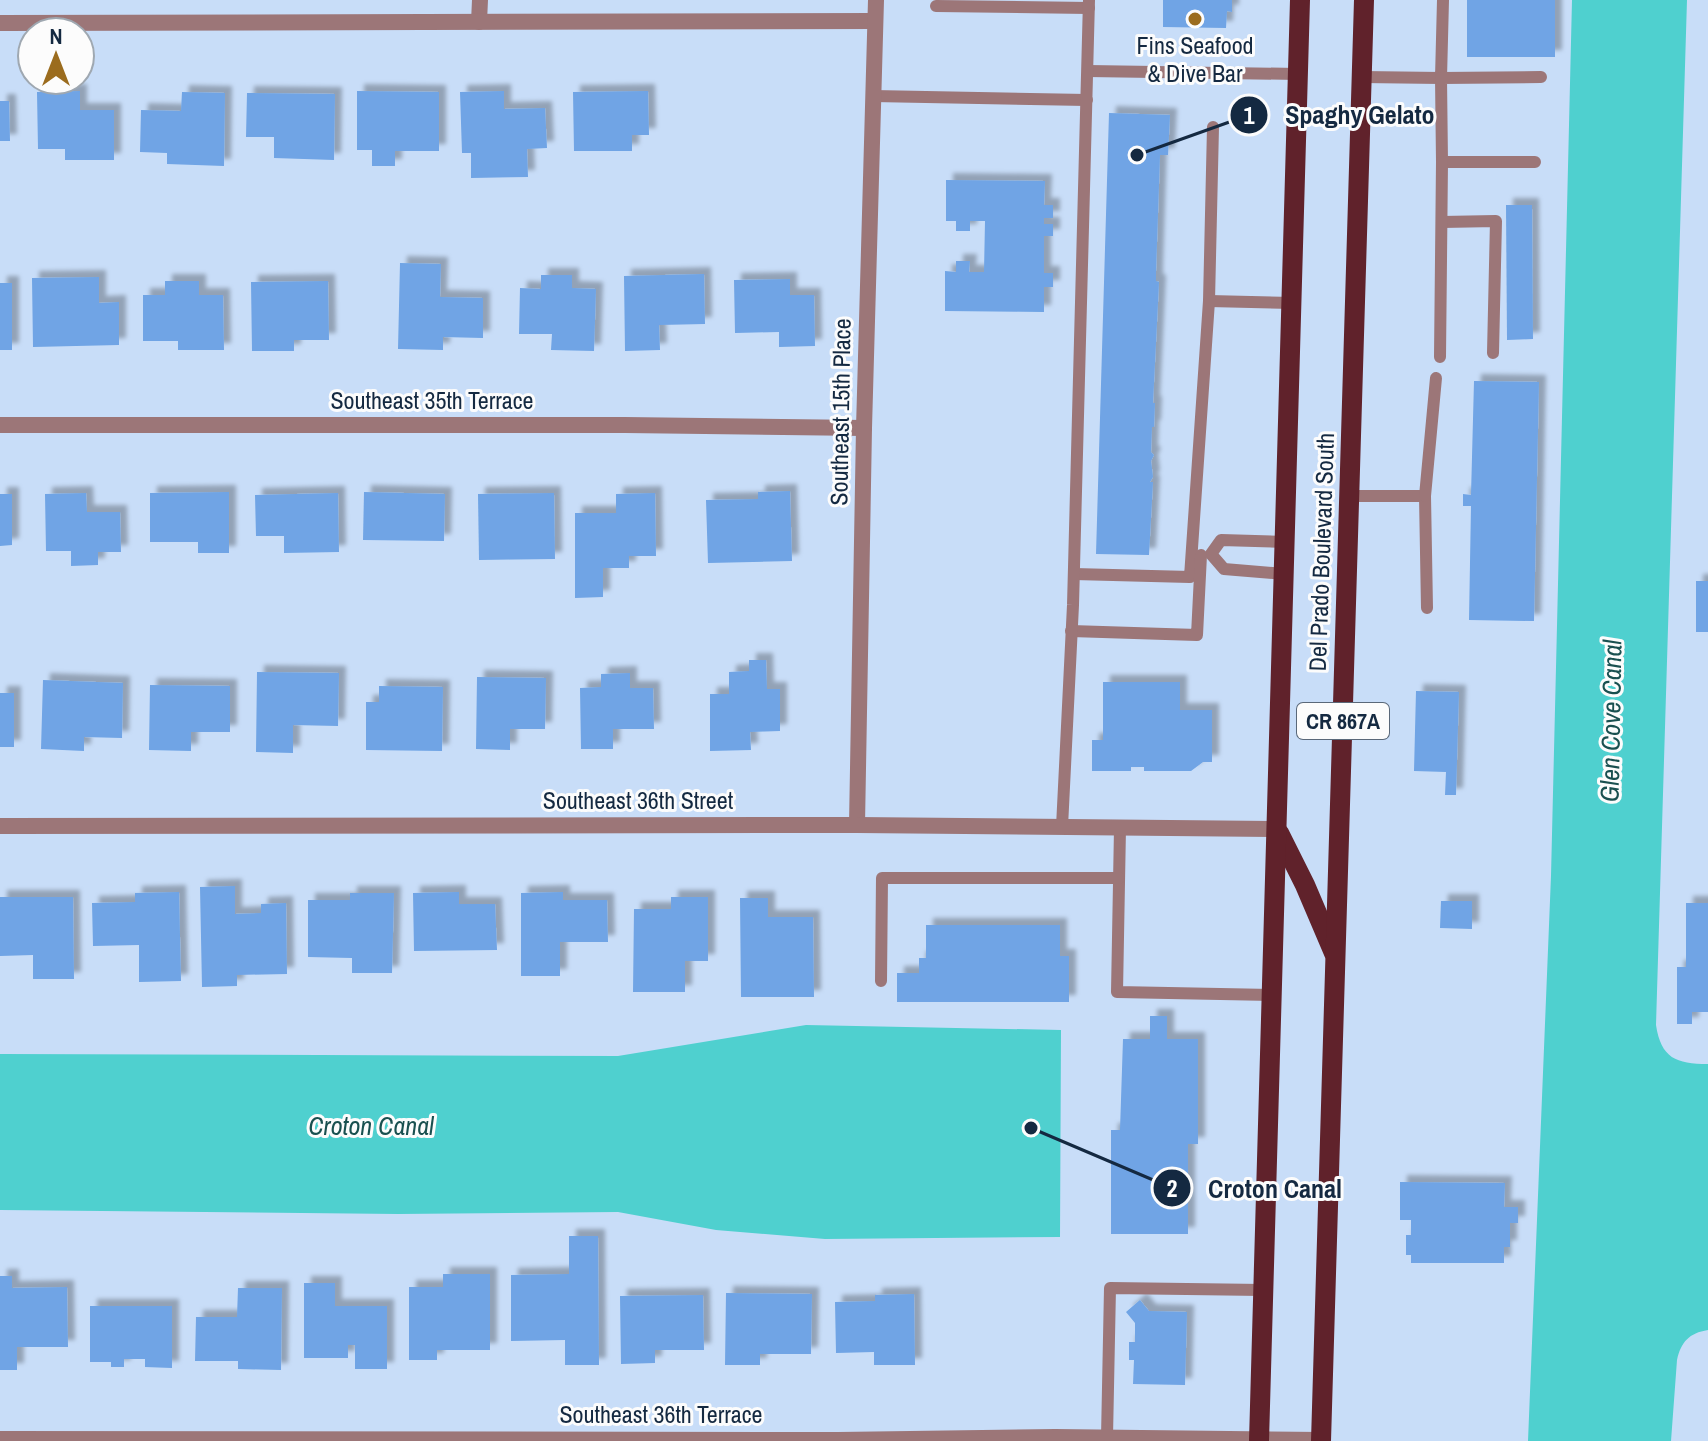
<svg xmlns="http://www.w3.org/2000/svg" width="1708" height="1441" font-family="'Archivo Narrow',sans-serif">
<defs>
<filter id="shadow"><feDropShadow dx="7" dy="-7" stdDeviation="2" flood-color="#0004"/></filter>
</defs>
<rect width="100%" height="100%" fill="#c8ddf8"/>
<g fill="#4fd0cf">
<path d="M1572,0H1687L1656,1025C1661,1058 1676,1064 1708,1064V1330C1689,1333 1681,1342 1677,1360L1671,1441H1528L1551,876Z"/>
<polygon points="806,1025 1061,1030 1060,1237 825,1239 716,1230 618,1212 398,1214 0,1210 0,1054 618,1056"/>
</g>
<g fill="#6fa4e5" filter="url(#shadow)">
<polygon points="1163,0 1232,0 1232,12 1227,11 1226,28 1163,27"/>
<rect x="1467" y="0" width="88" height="57"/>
<polygon points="80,91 80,110 114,110 114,160 65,160 65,149 38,149 37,92"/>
<polygon points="357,91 439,92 439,151 395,151 395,166 372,166 372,150 357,150"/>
<polygon points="504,91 504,109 545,108 547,148 527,149 528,177 471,178 471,153 462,153 460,92"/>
<polygon points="648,91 649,135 632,135 632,151 574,151 573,92"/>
<polygon points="182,92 225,93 224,166 167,164 167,153 140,152 141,110 181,111"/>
<polygon points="247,93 335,94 334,160 274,158 274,137 246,137"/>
<polygon points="0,101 9,101 10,141 0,141"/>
<polygon points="1109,113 1170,115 1168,155 1160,155 1156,272 1156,281 1159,282 1153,403 1155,403 1154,427 1152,427 1151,452 1154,455 1151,461 1153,477 1150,482 1153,482 1149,555 1096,554"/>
<polygon points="946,180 1045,181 1044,205 1053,205 1053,218 1044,218 1044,224 1053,224 1053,236 1044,236 1044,273 1053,273 1053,287 1044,287 1044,312 945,311 945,271 956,272 956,261 970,261 969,272 984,272 985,221 970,221 970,231 956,231 956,221 946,221"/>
<polygon points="1506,205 1532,205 1533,339 1507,340"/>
<polygon points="400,263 441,264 440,297 483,298 483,338 443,337 443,350 398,349"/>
<polygon points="704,274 705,324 659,325 660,350 625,351 624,276"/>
<polygon points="541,275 572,275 572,288 596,289 594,351 551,350 552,334 519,334 520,288 541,289"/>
<polygon points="99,277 99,303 119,302 119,345 33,347 32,278"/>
<polygon points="790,279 790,295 814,295 815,346 779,347 779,332 735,333 734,280"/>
<polygon points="165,281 199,281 199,295 223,295 224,350 178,350 178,341 143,341 143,295 165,295"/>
<polygon points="328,281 329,340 294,340 294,351 252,351 251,282"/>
<rect x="0" y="283" width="12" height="67"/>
<polygon points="1474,381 1539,382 1534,621 1469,620 1471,506 1463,506 1463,494 1471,495"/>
<polygon points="790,491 792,561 708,563 706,500 758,499 758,492"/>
<polygon points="229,492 229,553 198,553 198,542 150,542 150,493"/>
<polygon points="364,492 445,494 444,541 363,540"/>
<polygon points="86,493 87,512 120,512 121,552 98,552 98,565 71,566 71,551 46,551 45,494"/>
<polygon points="338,493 339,552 284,553 284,536 256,536 255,495"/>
<polygon points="554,493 555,559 479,560 478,494"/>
<polygon points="655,493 656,556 629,556 629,568 603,568 603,597 575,598 575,513 616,513 616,494"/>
<polygon points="0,494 12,494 12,545 0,546"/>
<rect x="1696" y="581" width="12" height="51"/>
<polygon points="749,660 766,660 767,689 780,689 780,731 750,732 751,750 710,751 710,694 729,694 729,672 749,671"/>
<polygon points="257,672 339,673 338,726 293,725 293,753 256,752"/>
<polygon points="630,673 630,688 653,688 654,729 613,729 613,749 581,749 580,688 601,687 601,674"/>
<polygon points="477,677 546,678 545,729 510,729 510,750 476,749"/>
<polygon points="43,680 123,683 122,738 84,737 84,751 41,749"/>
<polygon points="1103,682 1180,682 1180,710 1212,710 1212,762 1203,762 1191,771 1144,771 1144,767 1131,767 1131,771 1092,771 1092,740 1103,740"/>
<polygon points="150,685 230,686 230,732 191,732 191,751 149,750"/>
<polygon points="379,686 443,687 442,751 366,750 366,702 379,702"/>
<polygon points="1416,691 1459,692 1456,795 1445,795 1446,772 1414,771"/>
<rect x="0" y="693" width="14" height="54"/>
<polygon points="235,886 235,914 261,913 261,904 286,903 287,974 237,975 237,986 202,987 200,887"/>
<polygon points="179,892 181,981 139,982 139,945 93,946 92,903 135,902 135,893"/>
<polygon points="459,892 459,904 495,904 497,950 414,951 413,893"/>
<polygon points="563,892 563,900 607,900 608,942 560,942 560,976 521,976 521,893"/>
<polygon points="350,893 394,893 392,973 352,973 352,958 308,957 308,900 350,900"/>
<polygon points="0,897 73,897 74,979 33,979 33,955 0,956"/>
<polygon points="671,897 708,897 708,961 685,961 685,992 633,992 634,909 671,909"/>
<polygon points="740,898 768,898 768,917 813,917 814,997 741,997"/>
<polygon points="1441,901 1472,901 1472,929 1440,928"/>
<polygon points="1686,903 1708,903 1708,1012 1692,1012 1692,1024 1677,1024 1677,967 1686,967"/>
<polygon points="926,925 1060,925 1060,956 1069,956 1069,1002 897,1002 897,973 919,973 919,958 926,958"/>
<polygon points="1150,1016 1167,1016 1167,1039 1198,1039 1198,1144 1188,1144 1188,1234 1111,1234 1111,1130 1120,1130 1123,1039 1150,1039"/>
<polygon points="1400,1182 1505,1183 1504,1207 1518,1207 1518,1223 1510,1223 1510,1247 1504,1247 1504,1263 1411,1263 1411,1255 1406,1255 1406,1235 1411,1235 1411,1220 1400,1220"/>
<polygon points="569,1236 598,1236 599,1365 565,1365 565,1340 511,1341 511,1275 569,1274"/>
<polygon points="443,1274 490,1274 490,1350 437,1350 437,1360 409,1360 409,1287 443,1287"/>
<polygon points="0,1276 12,1276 12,1288 67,1287 68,1347 17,1347 17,1370 0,1370"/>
<polygon points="304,1283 335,1283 335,1306 387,1306 387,1369 355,1369 355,1345 348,1345 348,1358 304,1358"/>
<polygon points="238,1288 282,1288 281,1370 238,1369 238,1361 195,1361 196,1317 237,1317"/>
<polygon points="726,1293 812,1294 811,1354 760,1354 760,1365 725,1365"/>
<polygon points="914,1294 915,1365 874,1365 874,1352 836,1353 835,1302 875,1301 875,1295"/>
<polygon points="703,1295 704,1350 655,1350 655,1363 621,1364 620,1296"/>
<polygon points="1140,1300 1149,1311 1187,1312 1185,1385 1133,1384 1134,1360 1129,1360 1129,1342 1135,1342 1135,1323 1126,1312"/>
<polygon points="90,1306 172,1306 172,1368 145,1367 145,1359 124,1359 124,1367 111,1367 111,1362 90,1362"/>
</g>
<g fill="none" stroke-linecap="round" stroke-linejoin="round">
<g stroke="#9c7678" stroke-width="12">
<polyline points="936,6 1089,8"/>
<polyline points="1088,71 1298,74"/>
<polyline points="1362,77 1441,78 1443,0"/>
<polyline points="873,96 1087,100"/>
<polyline points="1535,162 1442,162 1441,78 1541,77"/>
<polyline points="1442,222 1496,221 1493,353"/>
<polyline points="1209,301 1292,303"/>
<polyline points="1440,357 1442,162"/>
<polyline points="1350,496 1425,496 1427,608"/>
<polyline points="1425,496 1436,378"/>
<polyline points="1074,574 1190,577 1209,301 1213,127"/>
<polyline points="1284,574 1224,569 1211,554 1221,540 1285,542"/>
<polyline points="1071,631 1197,635 1201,555"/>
<polyline points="1062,827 1073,605 1089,0"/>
<polyline points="1120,828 1117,992 1272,995"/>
<polyline points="881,981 882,878 1119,878"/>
<polyline points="1107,1437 1110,1288 1263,1290"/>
</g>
<g stroke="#9c7678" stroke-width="16">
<polyline points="479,22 480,0"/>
<polyline points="0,23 875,21"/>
<polyline points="0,425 625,425 864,428"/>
<polyline points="857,825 864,428 876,0"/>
<polyline points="0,826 857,825 1277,829"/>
<polyline points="0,1439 838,1440 1055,1437 1321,1440"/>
</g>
<g stroke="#60222b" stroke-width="20">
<polyline points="1279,833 1305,885 1334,953"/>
<polyline points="1259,1441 1300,0"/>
<polyline points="1321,1441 1364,0"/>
</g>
</g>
<circle fill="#9b6c1e" stroke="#fcfcfc" stroke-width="3" cx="1195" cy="19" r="8"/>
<g text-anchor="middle" stroke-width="6" stroke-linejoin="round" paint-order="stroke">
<rect fill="#fcfcfc" stroke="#5a6879" stroke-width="2" x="1297" y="703" width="92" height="36" rx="6"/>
<g font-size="22" font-weight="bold" fill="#142941">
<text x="1343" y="729">CR 867A</text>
</g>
<g font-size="24" fill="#142941" stroke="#fcfcfc">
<text x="1195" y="54">Fins Seafood<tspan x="1195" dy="28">&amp; Dive Bar</tspan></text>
</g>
<g font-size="24" fill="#142941" stroke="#fcfcfc">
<text x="432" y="409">Southeast 35th Terrace</text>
<text transform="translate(841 412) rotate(-89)" y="8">Southeast 15th Place</text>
<text transform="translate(1322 552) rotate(-88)" y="8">Del Prado Boulevard South</text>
<text x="638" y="809">Southeast 36th Street</text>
<text x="661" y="1423">Southeast 36th Terrace</text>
</g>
<g font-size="26" font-style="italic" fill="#195050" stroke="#fcfcfc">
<text transform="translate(1611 721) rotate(-89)" y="9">Glen Cove Canal</text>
<text x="371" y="1135">Croton Canal</text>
</g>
</g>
<path fill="none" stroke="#142941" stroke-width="3" d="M1137 155L1249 115M1031 1128L1172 1188"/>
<g fill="#142941" stroke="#fcfcfc" stroke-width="3">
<circle cx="1137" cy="155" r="8"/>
<circle cx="1031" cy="1128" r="8"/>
<circle cx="1249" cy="115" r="20"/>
<circle cx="1172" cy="1188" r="20"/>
</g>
<g font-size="24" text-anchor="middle" font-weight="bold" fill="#fff">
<text x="1249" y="124">1</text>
<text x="1172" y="1197">2</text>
</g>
<g font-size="26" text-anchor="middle" font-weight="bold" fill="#142941" stroke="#fcfcfc" stroke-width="6" stroke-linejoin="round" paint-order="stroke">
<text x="1360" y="124">Spaghy Gelato</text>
<text x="1275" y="1198">Croton Canal</text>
</g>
<g transform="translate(56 56)"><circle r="38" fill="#fcfcfc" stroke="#9fa8b1" stroke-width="2"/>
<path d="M0-6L14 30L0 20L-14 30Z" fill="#9b6c1e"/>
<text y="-12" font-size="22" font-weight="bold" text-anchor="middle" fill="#142941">N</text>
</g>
</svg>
